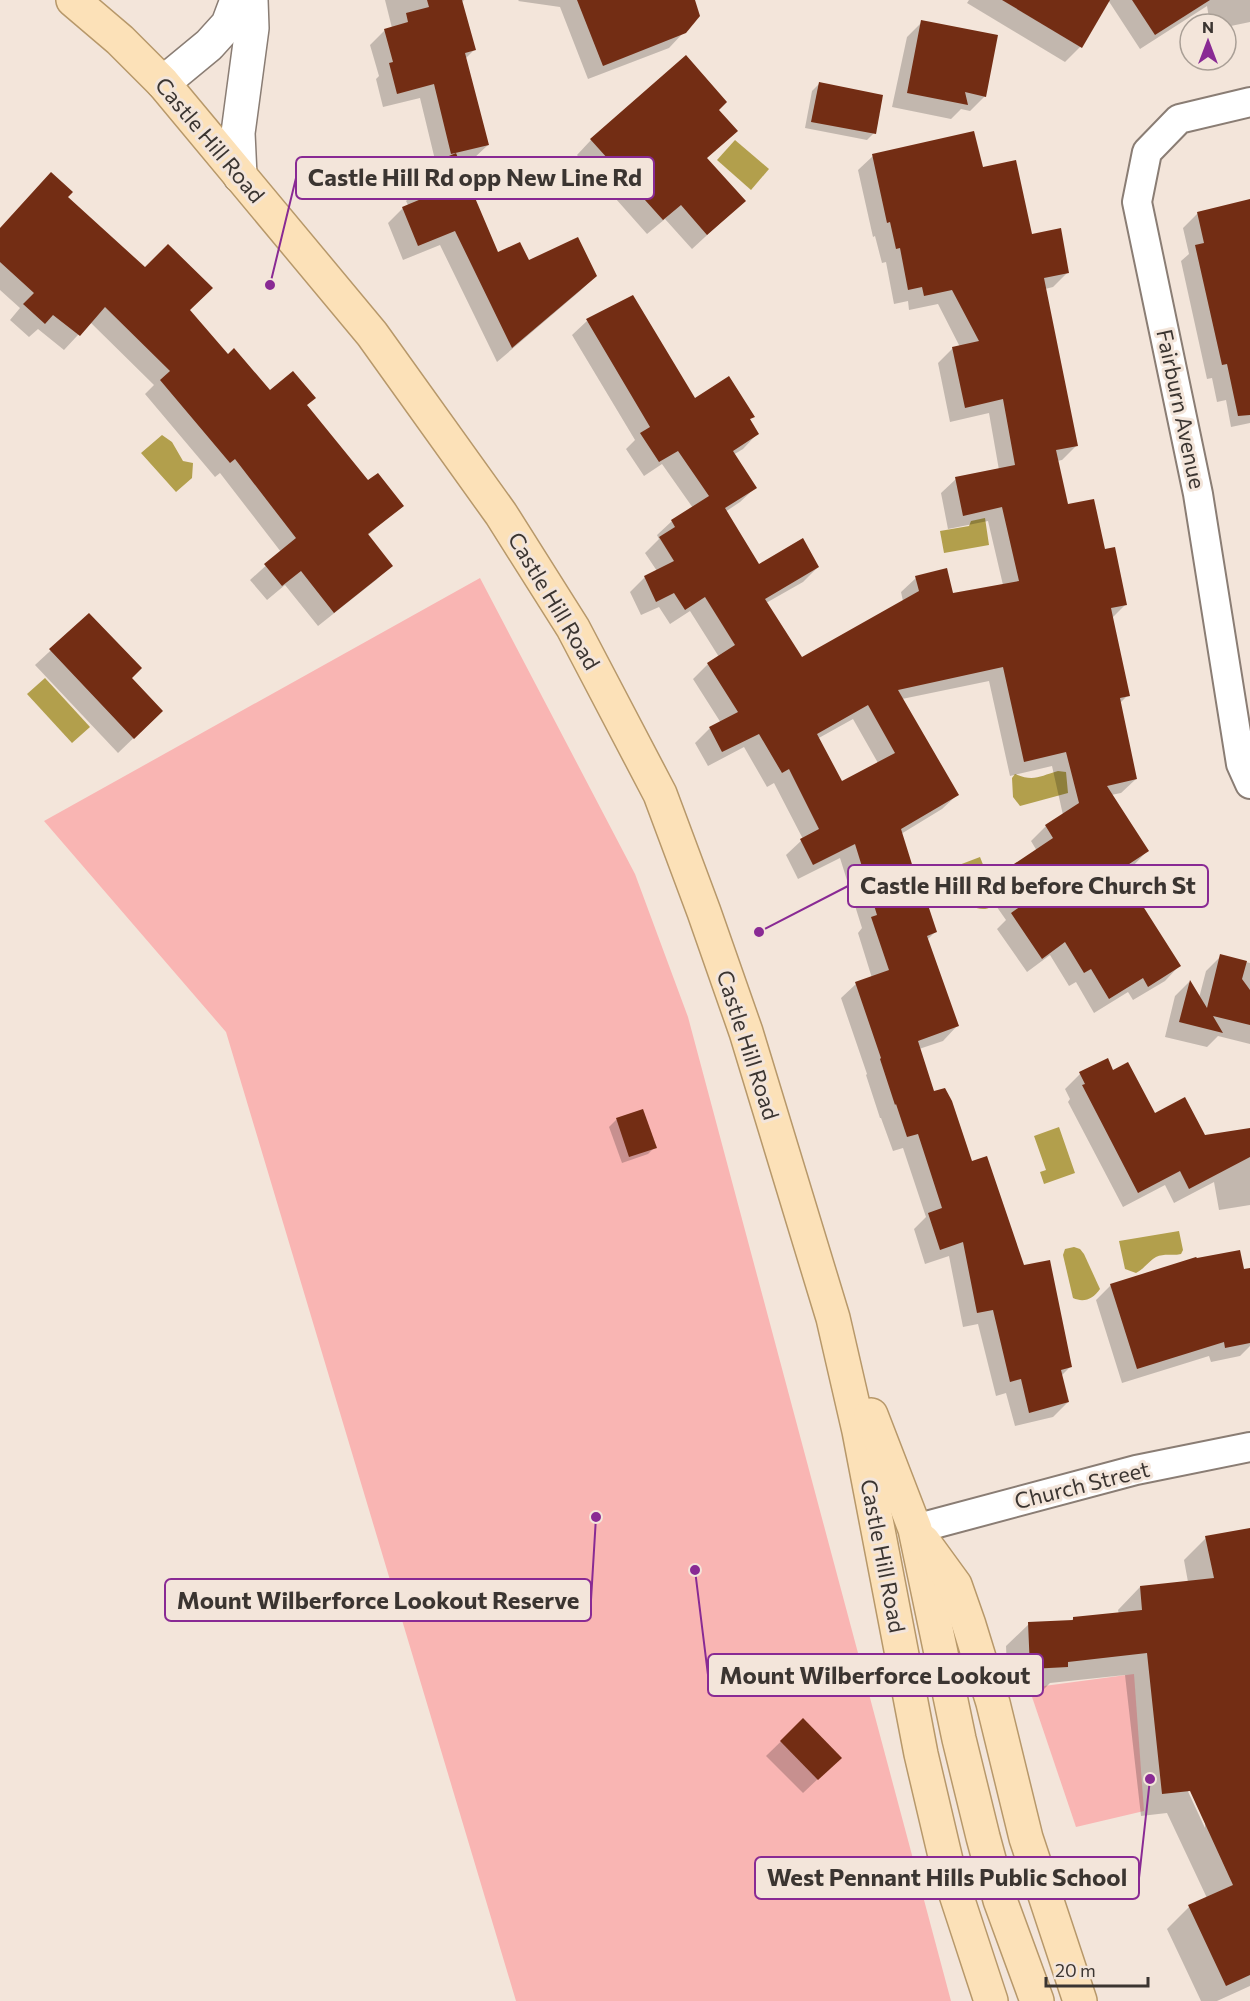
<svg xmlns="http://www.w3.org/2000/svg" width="1250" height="2001" font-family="Commissioner,sans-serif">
<rect width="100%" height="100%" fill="#f3e5da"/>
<g fill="#f9b5b3">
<polygon points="480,578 635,874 688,1017 951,2001 516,2001 226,1032 44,821"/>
<polygon points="1134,1674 1144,1811 1076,1827 1029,1688"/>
</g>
<g fill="#b29f4c">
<polygon points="735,140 769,169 751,190 717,160"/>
<polygon points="162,435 172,442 183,461 193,463 192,478 176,492 141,453"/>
<polygon points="985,518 989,545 944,553 940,531 969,526 971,521"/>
<polygon points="45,678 90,727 72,743 27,694"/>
<path d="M1058,771L1066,772L1068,793L1020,806L1013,797L1012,778L1015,774C1034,782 1040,776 1058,771Z"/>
<path d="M980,857L997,900C992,911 980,911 970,905C969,899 971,889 969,884C965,877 960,874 959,865Z"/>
<polygon points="1059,1127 1075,1173 1044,1184 1040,1172 1046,1170 1034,1136"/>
<path d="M1179,1231L1183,1250L1181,1254C1173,1256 1164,1253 1156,1257C1149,1261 1144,1269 1136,1273L1125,1269L1119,1241Z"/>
<path d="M1074,1247L1080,1249L1084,1254L1100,1289C1093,1299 1084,1303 1073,1298L1063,1255L1065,1249Z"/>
</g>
<g fill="#0003" fill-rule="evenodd">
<polygon points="385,0 464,0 462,2 474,50 465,59 488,145 473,159 459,163 497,254 595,276 580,291 497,362 440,245 403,260 388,223 403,208 408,205 406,201 413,194 408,184 423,169 436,164 420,98 383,107 376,79 379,76 370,45 385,30 392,28"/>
<polygon points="519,0 693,0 684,32 669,48 588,79 560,7 518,1"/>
<polygon points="969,0 1108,0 1080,47 1065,62 967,3"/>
<polygon points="1108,0 1250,0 1250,22 1226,27 1226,24 1210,24 1207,6 1140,49"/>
<polygon points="922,22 985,96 970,111 961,109 951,119 892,107 907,37"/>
<polygon points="819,84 874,133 867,140 805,128 812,91"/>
<polygon points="717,110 706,159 744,201 692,249 665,219 647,234 577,155 591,140"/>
<path d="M873,156L982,169L1031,236L1068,272L1053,287L1045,289L1077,445L1062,460L1057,461L1067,506L1103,551L1125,605L1112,618L1128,695L1119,704L1136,779L1121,793L1111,795L1147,851L1133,866L1121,873L1179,966L1165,981L1133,1000L1128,992L1094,1013L1076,982L1069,986L1050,955L1027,972L997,929L1006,920L985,890L1000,875L1037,851L1031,841L1046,826L1063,815L1052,766L1010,776L989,681L902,699L957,795L942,809L901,834L924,908L935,932L927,940L957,1026L943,1041L919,1049L933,1093L971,1163L1070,1367L1061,1376L1068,1402L1053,1417L1015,1426L1006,1393L996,1396L978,1324L963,1327L949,1256L925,1264L914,1229L926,1217L903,1148L893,1151L881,1118H880L866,1075L867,1074L841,998L856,984L872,978L858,933L862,928L840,858L798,879L786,855L803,839L774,783L767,787L744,747L708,766L695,743L710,728L721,723L693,679L708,664L719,657L690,611L670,624L659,607L641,615L630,592L645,577L657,571L645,553L659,539L657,535L672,521L693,508L662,464L644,476L626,449L635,440L572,335L587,321L694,400L753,416L749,420L757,434L743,449L733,455L755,488L740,502L725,512L758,566L818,567L803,582L766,603L801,659L903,601L901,592L916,578L952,595L1003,585L988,521L948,529L941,493L956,479L999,470L989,413L950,422L938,363L953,348L960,347L938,304L909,310L908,301L894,304L886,262L882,263L875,236L873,237L858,170ZM853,719L878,763L841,783L817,739Z"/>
<polygon points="66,198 188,310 227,356 269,393 306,405 368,483 402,505 367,536 391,565 376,580 318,626 285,585 267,600 250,580 281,552 220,473 215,477 145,394 154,385 90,322 64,350 38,329 29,337 10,320 20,308 0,290 0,229"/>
<polygon points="1250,200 1250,423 1231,427 1226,400 1217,402 1212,378 1207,379 1181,261 1189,254 1183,228 1198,213"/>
<polygon points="89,615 130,678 146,726 118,753 35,665"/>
<polygon points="1221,956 1250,963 1250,1044 1218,1036 1207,1047 1165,1037 1175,996 1189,982 1199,998 1206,971"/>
<polygon points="1113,1072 1154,1115 1205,1137 1250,1130 1250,1205 1219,1210 1214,1182 1174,1203 1165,1185 1123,1207 1068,1102 1070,1099 1065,1089 1080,1074"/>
<polygon points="642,1111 655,1147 648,1154 622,1163 609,1127 616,1120"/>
<polygon points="1250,1270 1250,1346 1240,1356 1211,1362 1209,1356 1122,1383 1096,1300 1111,1285"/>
<path d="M1250,1529V1986L1217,2001H1201L1167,1929L1189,1907L1207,1898L1167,1813L1141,1816L1125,1675L1050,1683L1044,1689L1008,1690L1006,1646L1029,1624L1070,1622L1073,1619L1119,1614L1118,1610L1140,1587L1188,1582L1184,1560L1206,1538ZM1188,1784L1205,1821V1828L1185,1785Z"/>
<polygon points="803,1720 840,1758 803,1793 766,1756"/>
</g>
<g fill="#732d14" fill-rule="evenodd">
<polygon points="427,0 462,0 476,50 465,53 489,145 451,154 434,84 397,94 389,63 393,62 384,29 408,22 406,13 429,7"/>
<polygon points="577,0 695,0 700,16 686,33 603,66"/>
<polygon points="1002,0 1110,0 1082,48"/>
<polygon points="1132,0 1210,0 1155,35"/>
<polygon points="921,20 998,35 986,97 965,92 968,105 907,93"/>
<polygon points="686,55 727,102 719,110 738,131 707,158 746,201 707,235 681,205 663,220 590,139"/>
<polygon points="819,82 883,95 876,134 811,122"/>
<path d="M974,131L983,167L1016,160L1032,234L1061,228L1069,273L1044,278L1078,446L1056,450L1068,504L1094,499L1105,549L1115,547L1127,605L1111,608L1130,696L1120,698L1137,779L1107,786L1149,851L1120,870L1181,966L1148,987L1143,978L1109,999L1091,969L1084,973L1065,942L1042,959L1011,913L1021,906L999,874L1053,838L1045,825L1079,803L1066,752L1024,762L1003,667L898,690L959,795L901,829L925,906L928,905L937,932L927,936L959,1026L918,1041L934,1091L945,1088L952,1101L972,1161L987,1156L1024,1265L1050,1260L1072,1367L1061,1370L1069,1402L1029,1413L1021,1379L1010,1382L993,1310L977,1313L963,1242L940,1250L928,1213L942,1208L918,1134L907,1137L896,1104L895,1105L880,1059L881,1058L855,982L889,970L871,917L877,915L855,844L813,865L800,839L819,829L789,769L782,773L759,734L722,752L709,727L738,712L707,663L735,645L705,597L685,610L674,593L656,602L644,576L674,561L659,537L675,527L671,520L709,496L678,451L659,462L640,433L650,427L586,319L633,295L695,398L729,376L755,417L750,419L759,434L733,451L757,488L725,508L759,564L803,538L819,567L765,599L802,657L919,591L915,576L947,568L953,593L1019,581L1002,507L963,516L955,477L1015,465L1003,399L965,408L952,347L979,341L952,290L924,296L922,287L908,290L900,248L896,249L890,222L887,223L872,154ZM868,705L895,753L842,781L817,734Z"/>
<polygon points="456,153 498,252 520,242 529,260 578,237 597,276 512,348 455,231 418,246 402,207 426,197 421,184 429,181 423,167"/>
<polygon points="51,172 73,192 68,197 145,267 168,244 213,288 190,310 228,354 234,348 270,390 293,371 316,398 307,405 368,480 378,473 404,506 368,534 393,566 334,613 301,571 282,586 264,564 296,538 235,459 230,463 160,380 170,371 105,307 80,336 53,315 45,324 23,304 34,293 0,262 0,228"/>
<polygon points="1250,199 1250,415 1238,416 1227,364 1222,365 1195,245 1204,243 1197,212"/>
<polygon points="89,613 142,668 132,678 163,711 134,739 49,649"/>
<polygon points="1220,954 1247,961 1242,979 1250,990 1250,1025 1213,1016 1223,1033 1179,1022 1190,980 1207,1008"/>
<polygon points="1108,1058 1113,1070 1128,1062 1155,1113 1185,1097 1205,1135 1250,1128 1250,1157 1189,1189 1180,1171 1138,1193 1082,1085 1085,1084 1079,1072"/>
<polygon points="643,1109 657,1148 629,1157 616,1118"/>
<polygon points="1240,1250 1244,1269 1250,1268 1250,1343 1225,1348 1224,1342 1137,1369 1110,1284 1196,1257 1197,1258"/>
<polygon points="1250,1528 1250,1975 1226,1986 1188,1905 1233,1885 1190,1791 1162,1794 1147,1653 1068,1662 1068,1667 1030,1669 1028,1622 1073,1620 1073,1617 1142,1610 1140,1586 1214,1578 1205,1536"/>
<polygon points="803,1718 842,1758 818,1780 780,1741"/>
</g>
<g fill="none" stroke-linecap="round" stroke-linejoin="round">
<defs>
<g id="street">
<polyline points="1250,102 1179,119 1147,152 1137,202 1198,494 1241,764 1250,784"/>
<polyline points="915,1529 1136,1470 1250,1447"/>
</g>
<g id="secondary">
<polyline points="163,83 209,45 228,24 237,0"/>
<polyline points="240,176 238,133 252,28 251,0"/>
</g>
<g id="primary">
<polyline points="73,0 120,40 163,83 372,334 501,514 573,628 660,794 704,912 746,1032 833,1318 859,1431 921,1754 949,1873 991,2001"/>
<polyline points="871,1415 915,1529 959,1739 983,1837 1000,1900 1037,2001"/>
<polyline points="923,1541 955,1585 969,1625 993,1703 1026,1838 1080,2001"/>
</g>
</defs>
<use href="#street" stroke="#8a7d74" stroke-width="32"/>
<use href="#secondary" stroke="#8a7d74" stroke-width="36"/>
<use href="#primary" stroke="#b7986a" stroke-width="36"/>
<use href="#street" stroke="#fff" stroke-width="28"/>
<use href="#secondary" stroke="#fff" stroke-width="33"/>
<use href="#primary" stroke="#fce1b8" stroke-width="33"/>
</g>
<g text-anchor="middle" stroke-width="6" stroke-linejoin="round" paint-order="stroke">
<g font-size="22" fill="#3b3531" stroke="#f3e5da">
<text transform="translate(210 140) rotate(50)" y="8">Castle Hill Road</text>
<text transform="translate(1181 409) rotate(78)" y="8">Fairburn Avenue</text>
<text transform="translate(554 601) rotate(59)" y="8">Castle Hill Road</text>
<text transform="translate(748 1045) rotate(72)" y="8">Castle Hill Road</text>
<text transform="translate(1082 1485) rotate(-14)" y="8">Church Street</text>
<text transform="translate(883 1556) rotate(79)" y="8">Castle Hill Road</text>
</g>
</g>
<path fill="none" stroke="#892a94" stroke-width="2" d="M270 285L296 178M759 932L848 886M596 1517L591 1600M695 1570L708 1675M1150 1779L1139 1878"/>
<g fill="#892a94" stroke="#f3e5da" stroke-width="2">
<circle cx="270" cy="285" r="6"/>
<circle cx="759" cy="932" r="6"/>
<circle cx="596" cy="1517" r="6"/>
<circle cx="695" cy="1570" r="6"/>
<circle cx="1150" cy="1779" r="6"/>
</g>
<g fill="#f3e5da" stroke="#892a94" stroke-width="2">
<rect x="296" y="157" width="358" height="42" rx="6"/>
<rect x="848" y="865" width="360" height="42" rx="6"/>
<rect x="165" y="1579" width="426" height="42" rx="6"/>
<rect x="708" y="1654" width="335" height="42" rx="6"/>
<rect x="755" y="1857" width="384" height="42" rx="6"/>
</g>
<g font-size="24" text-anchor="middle" font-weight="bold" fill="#3b3531">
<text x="475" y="186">Castle Hill Rd opp New Line Rd</text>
<text x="1028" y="894">Castle Hill Rd before Church St</text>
<text x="378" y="1609">Mount Wilberforce Lookout Reserve</text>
<text x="875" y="1684">Mount Wilberforce Lookout</text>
<text x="947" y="1886">West Pennant Hills Public School</text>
</g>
<g transform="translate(1208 42)"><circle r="28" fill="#f3e5da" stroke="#a99f96" stroke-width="1.5"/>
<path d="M0-4.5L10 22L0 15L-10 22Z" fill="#892a94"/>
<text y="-9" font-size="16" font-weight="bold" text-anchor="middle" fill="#3b3531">N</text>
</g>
<path d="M1046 1977v9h102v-9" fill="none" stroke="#3b3531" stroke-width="3"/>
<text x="1055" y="1977" font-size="18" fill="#3b3531" stroke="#f3e5da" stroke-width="4.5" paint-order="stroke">20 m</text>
</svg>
